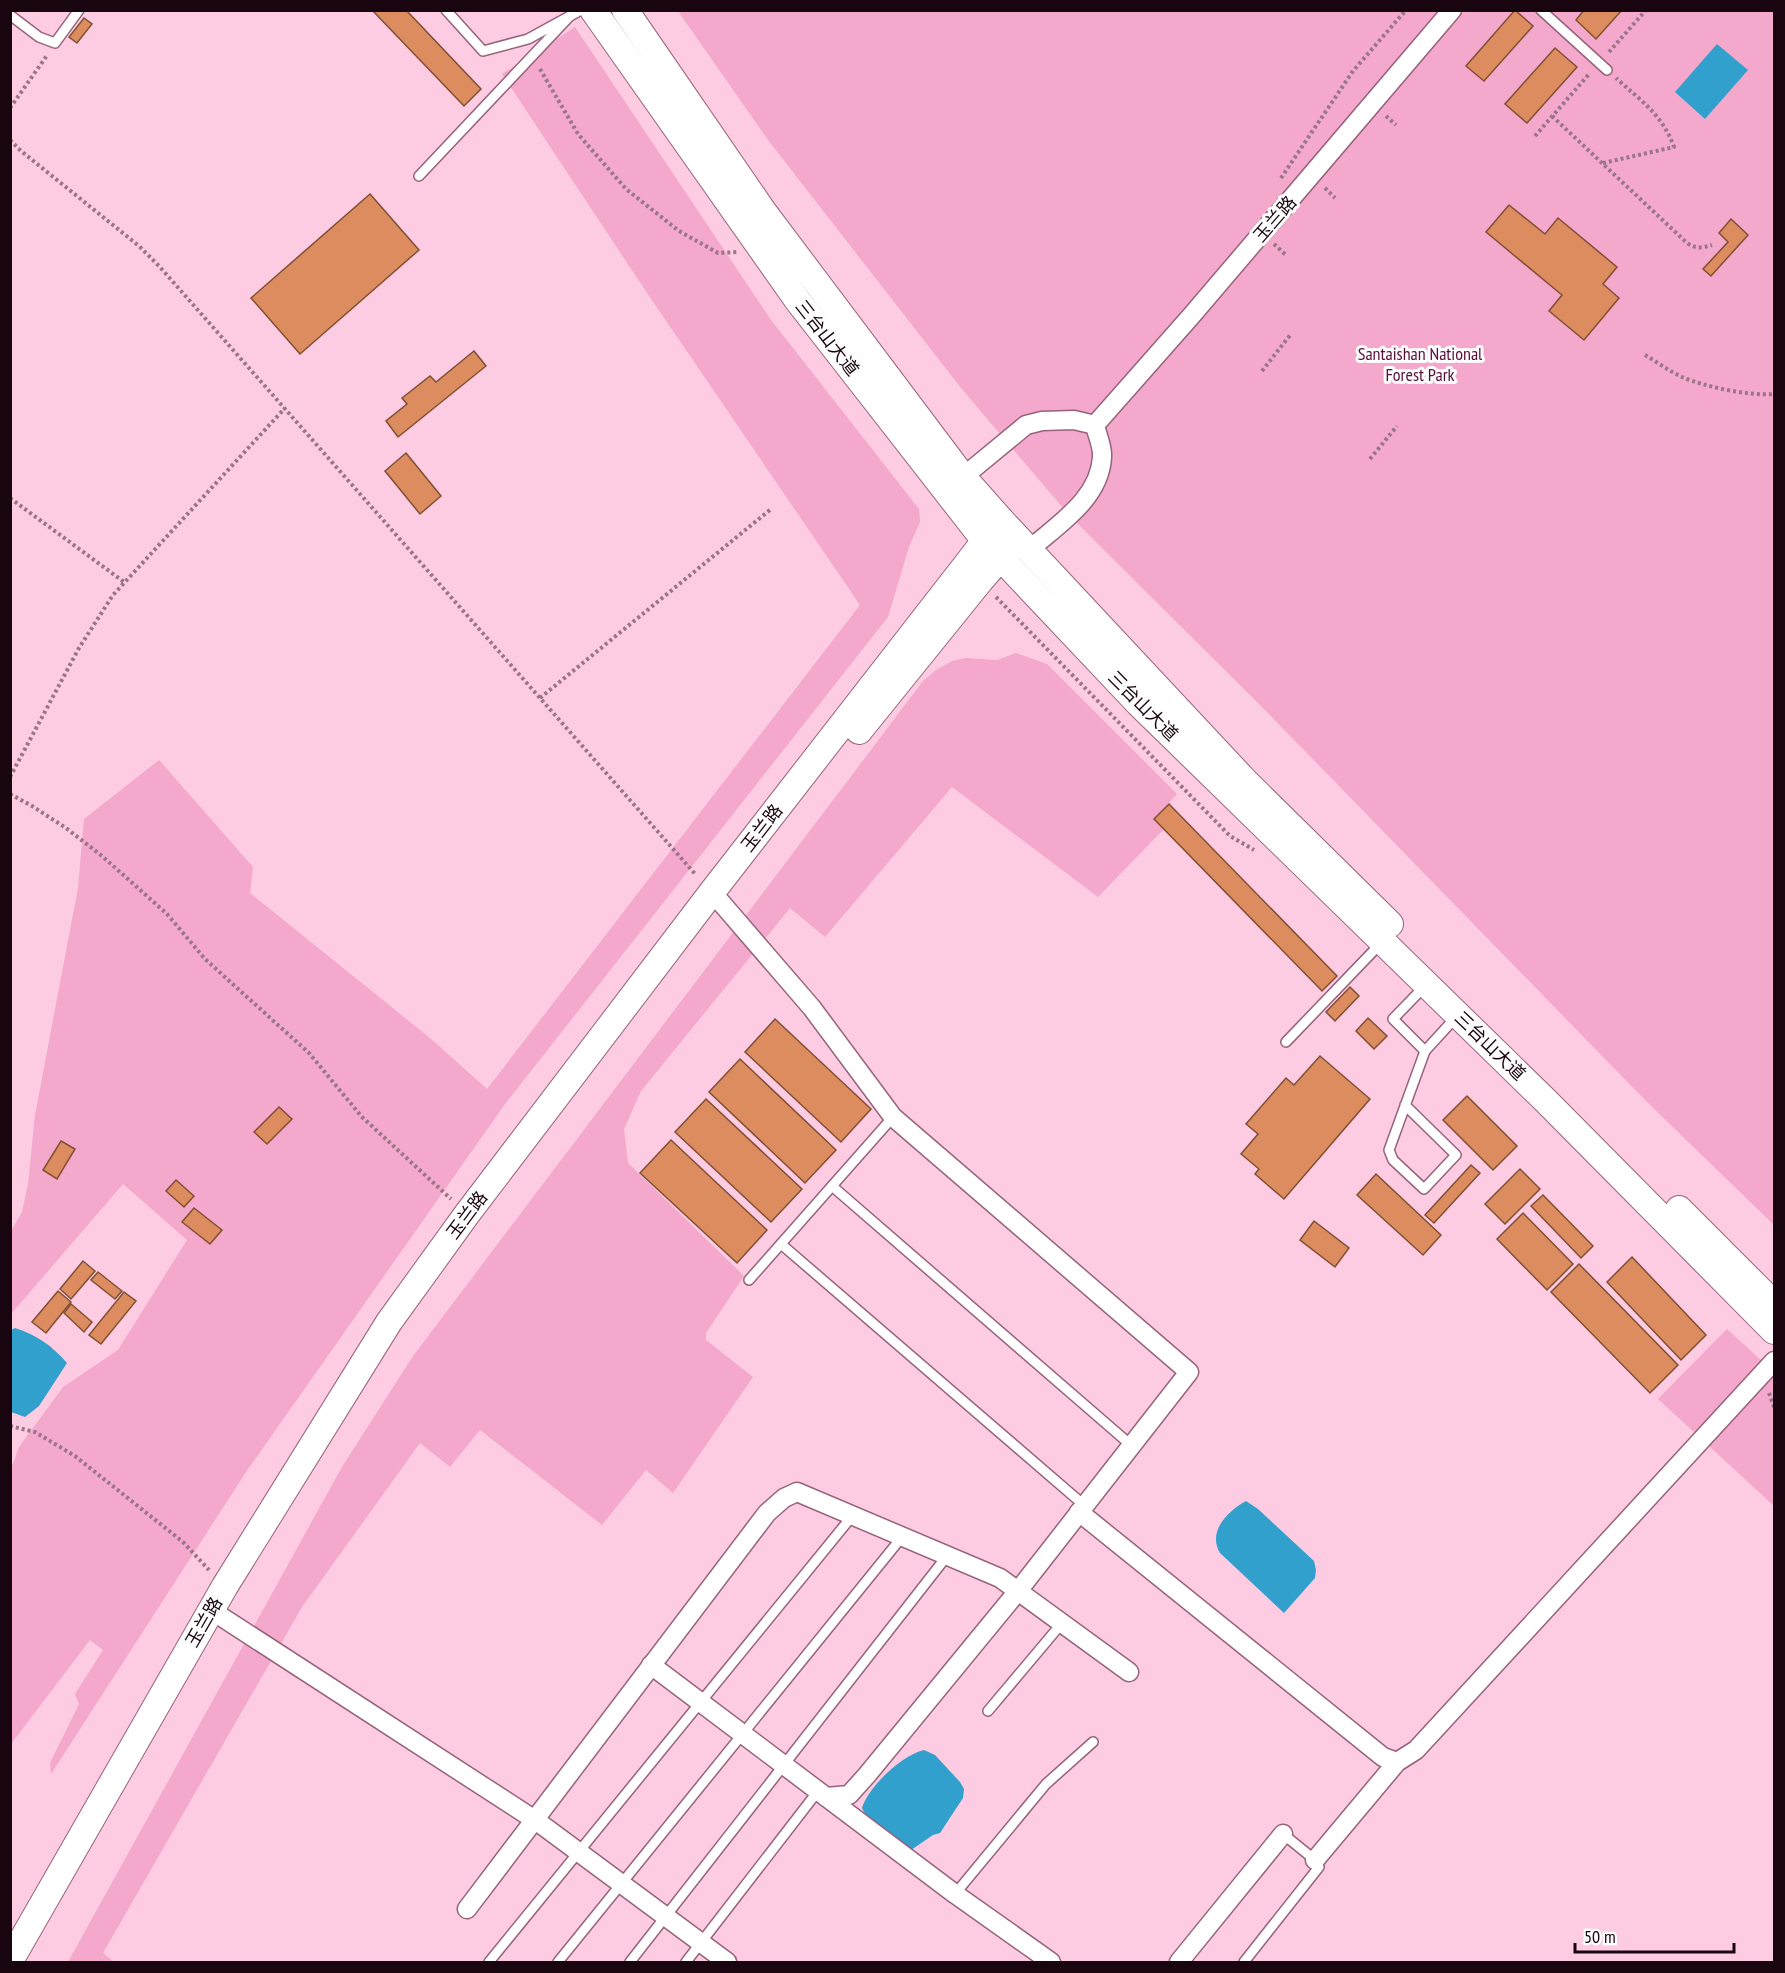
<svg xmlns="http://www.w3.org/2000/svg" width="1785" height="1973" font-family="'PT Sans Narrow','Noto Sans SC',sans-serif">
<rect width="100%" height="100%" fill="#fdcce2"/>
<g fill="#f3a8cc">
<polygon points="678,11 1774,11 1774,1225 1645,1100 1264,709 1069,515 961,388 768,140"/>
<polygon points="575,27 771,320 919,509 920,522 909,547 888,617 505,1104 246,1472 51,1774 50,1763 79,1704 75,1694 103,1650 90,1640 11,1744 11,1469 19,1447 63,1387 118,1350 187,1240 123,1184 11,1314 11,1231 22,1212 28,1184 35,1115 78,888 84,819 159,760 253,867 250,893 430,1038 487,1089 860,605 643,287 502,74"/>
<polygon points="1016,653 1047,664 1177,794 1154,819 1164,829 1098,897 952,787 825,937 790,908 641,1091 624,1129 628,1163 744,1276 706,1333 706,1340 753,1377 673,1493 646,1470 602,1525 480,1430 450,1467 420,1443 302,1607 103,1953 114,1962 68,1962 342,1467 413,1356 923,681 936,670 952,661 966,658 997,660"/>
<polygon points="1727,1329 1774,1372 1774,1506 1658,1399"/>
</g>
<g fill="#31a0cc">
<polygon points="1717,44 1748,70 1705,119 1675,92"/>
<path d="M15,1328C37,1335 51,1345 67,1363L39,1406L25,1417L11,1412V1330Z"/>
<path d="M1246,1501L1258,1509L1314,1561L1316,1570L1315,1578L1284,1613L1220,1553C1207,1531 1228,1511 1246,1501Z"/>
<path d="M924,1750L935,1755L960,1782L964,1789L963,1798L940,1833L933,1835L911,1850L867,1818L862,1808C868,1787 902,1755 924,1750Z"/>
</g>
<g fill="#dd8c5f" stroke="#804f34" stroke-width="1.5">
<polygon points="372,10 406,10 481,89 464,106"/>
<polygon points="1515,10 1533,26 1484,81 1466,66"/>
<polygon points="1584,10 1622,10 1596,39 1576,20"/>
<polygon points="84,18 92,24 77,43 69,37"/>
<polygon points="1555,48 1577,67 1527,123 1505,104"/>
<polygon points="370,194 419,250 300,354 251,298"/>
<polygon points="1509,205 1545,234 1558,218 1617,267 1603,284 1619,298 1584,340 1549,311 1562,295 1486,232"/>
<polygon points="1731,219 1748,235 1711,276 1703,269 1728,242 1719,233"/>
<polygon points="474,351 486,366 398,437 386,421 407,404 402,398 430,376 436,382"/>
<polygon points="406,453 441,496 420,514 385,471"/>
<polygon points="1169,804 1337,976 1322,991 1154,819"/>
<polygon points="1350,987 1359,996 1335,1021 1326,1012"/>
<polygon points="1368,1018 1387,1036 1374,1049 1356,1031"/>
<polygon points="775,1019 871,1109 841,1142 745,1052"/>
<polygon points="1320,1056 1370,1099 1284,1199 1255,1174 1259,1169 1241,1154 1258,1134 1246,1124 1286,1078 1294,1085"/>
<polygon points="740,1059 836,1150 805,1183 709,1092"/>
<polygon points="1467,1096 1517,1146 1493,1170 1443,1120"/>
<polygon points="706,1099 802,1189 771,1222 675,1132"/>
<polygon points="279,1107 292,1119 267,1144 254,1132"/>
<polygon points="671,1140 767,1230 737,1263 640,1173"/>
<polygon points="61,1141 75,1149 57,1179 43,1170"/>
<polygon points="1471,1165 1480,1173 1434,1223 1425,1215"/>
<polygon points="1520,1169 1540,1189 1505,1224 1485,1204"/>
<polygon points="1376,1174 1441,1235 1423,1255 1357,1195"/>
<polygon points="176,1180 194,1196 184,1207 166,1191"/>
<polygon points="1543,1195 1593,1246 1581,1258 1531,1206"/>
<polygon points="194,1208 222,1230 210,1244 182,1222"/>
<polygon points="1523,1213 1573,1264 1547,1290 1497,1239"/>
<polygon points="1314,1221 1349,1248 1335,1267 1300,1240"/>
<polygon points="1632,1257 1706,1335 1681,1360 1607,1282"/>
<polygon points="83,1261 95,1271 71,1299 60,1289"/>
<polygon points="1579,1264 1678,1365 1650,1393 1551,1292"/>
<polygon points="98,1272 122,1291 115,1299 91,1280"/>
<polygon points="58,1291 71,1302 46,1333 32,1322"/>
<polygon points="124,1292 136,1301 101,1344 89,1335"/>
<polygon points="71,1304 92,1322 84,1332 64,1313"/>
</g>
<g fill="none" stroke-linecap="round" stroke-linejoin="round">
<defs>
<g id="lane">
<polyline points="446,10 483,51 528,39 581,10"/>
<polyline points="1541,10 1607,70"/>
<polyline points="10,15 39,37 55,43 79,10"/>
<polyline points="419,176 569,17"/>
<polyline points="1425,986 1393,1019 1425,1051 1457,1016"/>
<polyline points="1286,1042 1382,942"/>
<polyline points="1405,1105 1456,1155 1424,1189 1393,1160 1389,1150 1425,1051"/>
<polyline points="832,1186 1132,1446"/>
<polyline points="781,1244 1085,1506"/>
<polyline points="749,1280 893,1117"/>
<polyline points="988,1711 1062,1623"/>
<polyline points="955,1894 1046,1784 1093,1742"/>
<polyline points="489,1962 853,1515"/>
<polyline points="558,1962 902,1537"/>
<polyline points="630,1962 947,1556"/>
<polyline points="686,1962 818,1791"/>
<polyline points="1244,1962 1319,1867 1315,1860 1283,1834"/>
</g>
<g id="street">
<polyline points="1095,425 1192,315 1452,10"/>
<path d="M963,477L1026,425L1042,421L1074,420L1095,425C1097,435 1103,447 1102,457C1100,499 1057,525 1029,550"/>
<polyline points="712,892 812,1008 893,1117 1189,1372 1018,1591 867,1775 849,1795 826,1797"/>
<polyline points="1079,1512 1383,1757 1397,1762"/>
<polyline points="211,1610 538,1822 727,1962"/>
<polyline points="651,1665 955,1894 1051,1962"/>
<polyline points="1315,1860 1397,1762 1416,1750 1774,1361"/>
<polyline points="467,1909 767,1513 784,1498 797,1492 1000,1578 1129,1672"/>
<polyline points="1179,1962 1283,1834"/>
</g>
<g id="secondary">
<polyline points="593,10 798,301 985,541 1139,704 1546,1101 1774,1331"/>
<polyline points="625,10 763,211 963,477 1001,520 1245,781 1390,924"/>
<polyline points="859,731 980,581 1001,557 1020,541"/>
<polyline points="1679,1209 1774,1304"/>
<polyline points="10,1961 225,1586 389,1322 467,1214 712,892 1001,520"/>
</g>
</defs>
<use href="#lane" stroke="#97627c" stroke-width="12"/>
<use href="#street" stroke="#97627c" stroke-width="21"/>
<use href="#secondary" stroke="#97627c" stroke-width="28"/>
<g stroke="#997586" stroke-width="4" stroke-dasharray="3 3" stroke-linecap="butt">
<polyline points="1609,52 1646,10"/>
<polyline points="540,69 578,134 626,189 679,231 718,253 738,252"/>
<polyline points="10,108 48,54"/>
<polyline points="1386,116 1396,125"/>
<path d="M1552,116L1687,243C1696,249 1702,248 1712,245"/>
<polyline points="1535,136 1590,73"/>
<polyline points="10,140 21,151 139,246 159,266 696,875"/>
<path d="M1603,163L1674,147C1662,114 1641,101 1616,78"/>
<polyline points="1281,178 1353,71 1406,10"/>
<polyline points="1325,188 1335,198"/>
<polyline points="1274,244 1287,256"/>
<path d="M1645,355C1657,362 1669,371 1682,377C1706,387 1748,396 1774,394"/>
<polyline points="1262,371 1291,334"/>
<polyline points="1370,459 1397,426"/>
<polyline points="10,498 124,582"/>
<polyline points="996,597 1230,836 1254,850"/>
<polyline points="540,698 771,509"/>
<polyline points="10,777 79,648 113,595 285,408"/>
<polyline points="10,794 32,806 66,828 102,856 167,914 205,959 309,1053 362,1117 451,1199"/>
<polyline points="1769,1393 1774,1407"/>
<polyline points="10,1426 35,1432 75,1456 183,1542 209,1570"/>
</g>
<use href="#lane" stroke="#fff" stroke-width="9"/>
<use href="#street" stroke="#fff" stroke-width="18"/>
<use href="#secondary" stroke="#fff" stroke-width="26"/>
</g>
<g text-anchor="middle" stroke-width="6" stroke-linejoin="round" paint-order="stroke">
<g font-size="18" fill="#18050f" stroke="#fdfdfd">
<text transform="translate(1275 219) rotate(-49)" y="6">玉兰路</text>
<text transform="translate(827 338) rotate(52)" y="6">三台山大道</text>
<text transform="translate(1143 706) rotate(45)" y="6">三台山大道</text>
<text transform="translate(762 828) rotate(-52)" y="6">玉兰路</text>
<text transform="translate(1490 1046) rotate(44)" y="6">三台山大道</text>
<text transform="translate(467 1215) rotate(-53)" y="6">玉兰路</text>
<text transform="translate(204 1622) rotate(-60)" y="6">玉兰路</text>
</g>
<g font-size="18" fill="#590d3b" stroke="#fdfdfd">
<text x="1420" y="360">Santaishan National<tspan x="1420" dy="21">Forest Park</tspan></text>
</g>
</g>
<rect width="1785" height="1973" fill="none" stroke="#18050f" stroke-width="24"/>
<path d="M1575 1943v9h159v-9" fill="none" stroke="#18050f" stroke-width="3"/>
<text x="1584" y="1943" font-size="18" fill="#18050f" stroke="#fdfdfd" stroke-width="4.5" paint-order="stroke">50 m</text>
</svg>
